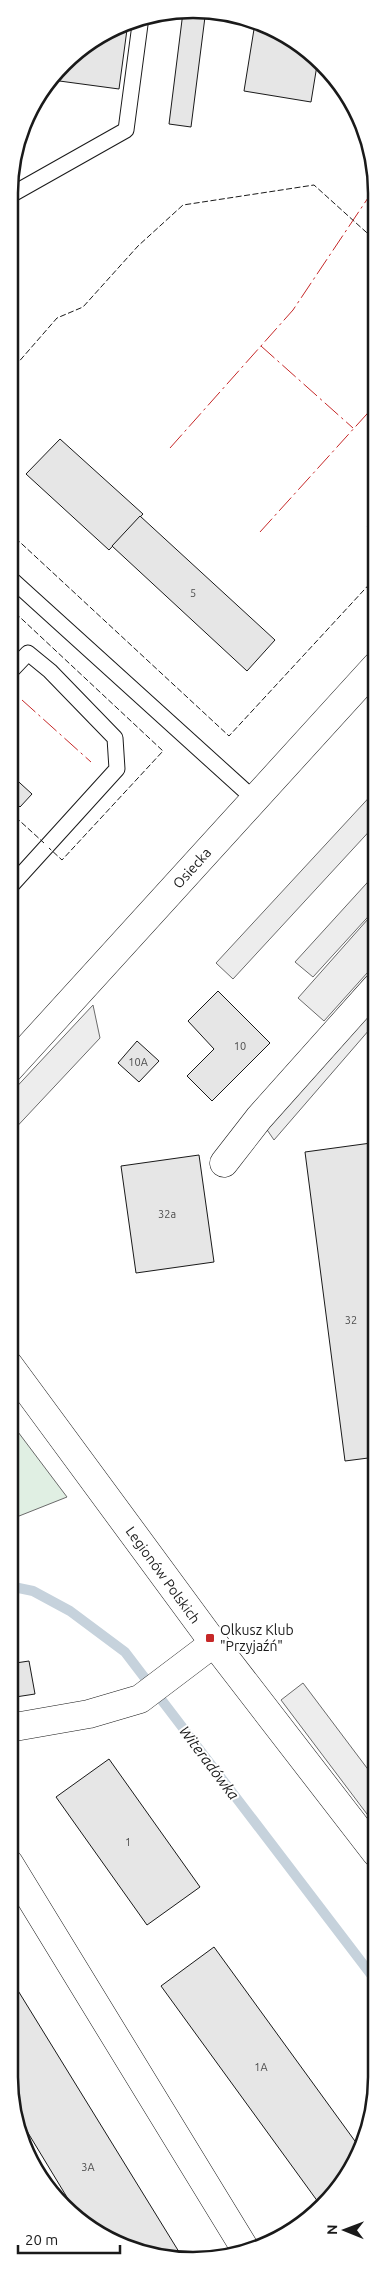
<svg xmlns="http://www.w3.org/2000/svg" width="385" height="2270" font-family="Ubuntu,sans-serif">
<rect width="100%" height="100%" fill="#fff"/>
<polygon fill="#e0efe3" stroke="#6a6a6a" points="9,1420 67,1497 9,1520"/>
<g fill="#ededed" stroke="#6a6a6a">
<polygon points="376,790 376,824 233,979 216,963"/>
<polygon points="376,873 376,908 313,977 295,962"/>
<polygon points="376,910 376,963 324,1021 298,998"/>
<polygon points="376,984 376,1022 274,1140 259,1118"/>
<polygon points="93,1005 100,1038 9,1135 9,1095"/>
<polygon points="303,1683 376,1780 376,1826 281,1700"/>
</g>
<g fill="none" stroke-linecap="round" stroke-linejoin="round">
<polyline stroke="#c6d2dc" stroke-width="10" points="9,1586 33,1591 70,1611 125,1652 376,1981"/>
</g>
<g fill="#e6e6e6" stroke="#1a1a1a">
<polygon points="206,9 191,127 169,124 183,12"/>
<polygon points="128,22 119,89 52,80 72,54"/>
<polygon points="255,23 274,28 318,59 311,102 244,91"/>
<polygon points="60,439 143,514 109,550 26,474"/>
<polygon points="140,516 275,640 247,671 112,546"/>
<polygon points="376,517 376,535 367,527"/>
<polygon points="9,773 32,794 20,807 9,796"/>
<polygon points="218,991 270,1043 212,1101 187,1076 214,1049 188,1021"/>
<polygon points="137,1041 159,1061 139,1082 118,1063"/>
<polygon points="371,1143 376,1184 376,1457 345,1461 305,1152"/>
<polygon points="199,1155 214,1262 136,1273 121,1166"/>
<polygon points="29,1661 35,1694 9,1698 9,1664"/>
<polygon points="109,1759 200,1887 147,1925 56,1797"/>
<polygon points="214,1947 360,2148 357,2159 321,2206 161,1986"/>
<polygon points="9,1976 184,2260 111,2242 82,2222 16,2113 9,2078"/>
</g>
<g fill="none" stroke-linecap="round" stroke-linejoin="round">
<defs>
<g id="lane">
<polyline points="9,196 126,130 141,17"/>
<polyline points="9,577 254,799"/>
<polyline points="9,888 117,769 115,738 50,671 28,653 9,673"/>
</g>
<g id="street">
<polyline points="9,1069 376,666"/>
<polyline points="224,1163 259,1118 376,987"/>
<polyline points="9,1365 210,1638 376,1853"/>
<polyline points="9,1728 89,1714 140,1699 214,1643"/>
<polyline points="9,1863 247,2252"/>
</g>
</defs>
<use href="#lane" stroke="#1a1a1a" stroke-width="17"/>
<use href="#street" stroke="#1a1a1a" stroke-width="29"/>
<use href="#lane" stroke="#fff" stroke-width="15"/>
<use href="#street" stroke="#fff" stroke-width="28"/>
<g stroke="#1a1a1a" stroke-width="1" stroke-dasharray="6 2.5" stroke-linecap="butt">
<polyline points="9,373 57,318 83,307 138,246 183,205 314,185 376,241"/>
<polyline points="9,532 229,736 376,577"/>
<polyline points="9,607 163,751 62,860 49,848"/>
<polyline points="9,811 44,843"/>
</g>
<g stroke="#c62828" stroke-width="1" stroke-dasharray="18 4 2.5 4" stroke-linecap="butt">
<polyline points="261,346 353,428"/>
<polyline points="170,448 293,310 376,186"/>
<polyline points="260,532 376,404"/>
<polyline points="22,700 91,762"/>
</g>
</g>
<rect fill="#c62828" stroke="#fff" stroke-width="2" x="205" y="1633" width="10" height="10" rx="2.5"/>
<g text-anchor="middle" stroke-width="4" stroke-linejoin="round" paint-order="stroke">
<g font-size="11" fill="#4d4d4d">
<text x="193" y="597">5</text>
<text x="240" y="1050">10</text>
<text x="138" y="1066">10A</text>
<text x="167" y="1218">32a</text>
<text x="351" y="1324">32</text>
<text x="128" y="1846">1</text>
<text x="261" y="2071">1A</text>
<text x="88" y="2171">3A</text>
</g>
<g font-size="14" fill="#1a1a1a" stroke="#fff">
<text transform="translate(192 868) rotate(-48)" y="5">Osiecka</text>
<text transform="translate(163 1575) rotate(54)" y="5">Legionów Polskich</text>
</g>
<g font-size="14" fill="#1a1a1a" stroke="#fff" text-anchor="start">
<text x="220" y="1635">Olkusz Klub<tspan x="220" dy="16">"Przyjaźń"</tspan></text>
</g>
<g font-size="15" font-style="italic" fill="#1a1a1a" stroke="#fff">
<text transform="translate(209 1763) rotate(53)" y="5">Witeradówka</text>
</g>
</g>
<path d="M0 0H385V2270H0ZM193 18H193A175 175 0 0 1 368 193V2077A175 175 0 0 1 193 2252H193A175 175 0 0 1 18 2077V193A175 175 0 0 1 193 18Z" fill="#fff" fill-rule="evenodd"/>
<path fill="none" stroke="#1a1a1a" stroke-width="2.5" d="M193 18H193A175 175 0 0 1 368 193V2077A175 175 0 0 1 193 2252H193A175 175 0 0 1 18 2077V193A175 175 0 0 1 193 18Z"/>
<g transform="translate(345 2230) rotate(271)" stroke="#ffffff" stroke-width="4" paint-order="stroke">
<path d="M0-4L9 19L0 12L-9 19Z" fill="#1a1a1a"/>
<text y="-8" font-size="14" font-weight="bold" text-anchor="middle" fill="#1a1a1a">N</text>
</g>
<path d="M18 2245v8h102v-8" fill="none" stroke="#1a1a1a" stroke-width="2.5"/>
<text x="25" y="2245" font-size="15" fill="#1a1a1a" stroke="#ffffff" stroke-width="4" paint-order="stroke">20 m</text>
</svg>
